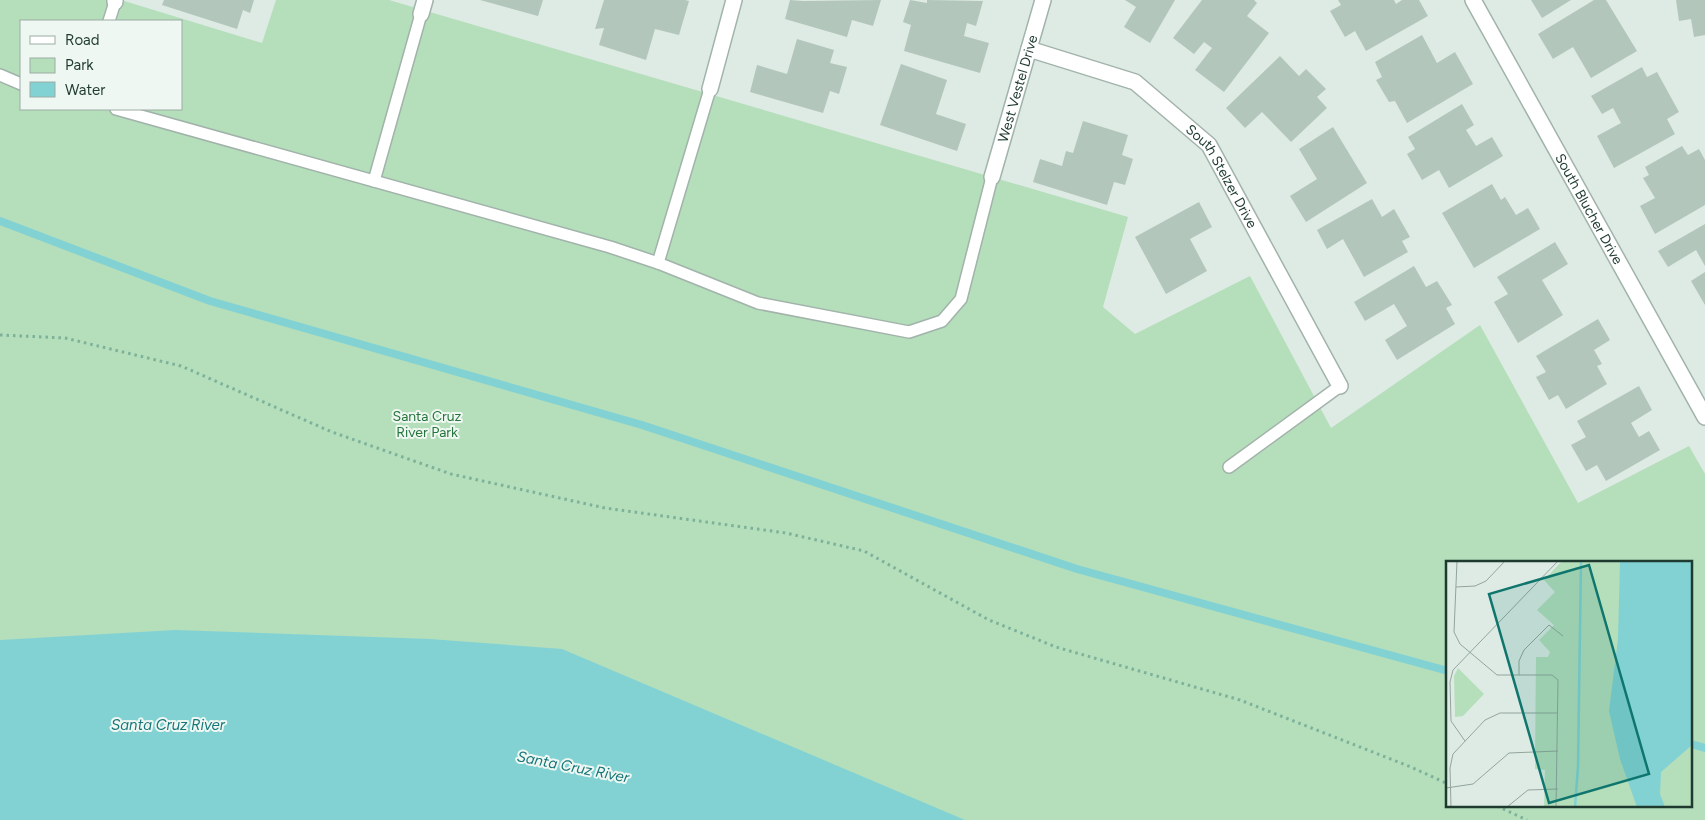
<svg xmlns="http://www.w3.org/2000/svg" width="1705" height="820" font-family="Figtree,sans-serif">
<rect width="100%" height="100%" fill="#deebe4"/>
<path fill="#b5debb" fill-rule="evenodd" d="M0,0H121L262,43L276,0H389L1128,217L1103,307L1135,334L1250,276L1331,428L1480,325L1578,503L1689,446L1705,474V820H0ZM21,21H181V109H21ZM1448,562H1691V806H1448Z"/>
<polygon fill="#82d2d4" points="175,630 430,639 562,649 965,820 0,820 0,640"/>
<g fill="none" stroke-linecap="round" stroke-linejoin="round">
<g stroke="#82d2d4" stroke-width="8">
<polyline points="0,221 210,301 642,425 1077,569 1448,671"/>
<polyline points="1691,744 1705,748"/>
</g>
</g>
<g fill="#b3c6bc">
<polygon points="164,0 254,0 250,13 243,10 237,29 162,5"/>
<polygon points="480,0 543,0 538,16"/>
<polygon points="604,0 685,0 689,1 679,35 655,29 646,60 599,45 604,28 595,29"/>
<polygon points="790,0 803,1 881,0 873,26 852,20 847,37 785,19"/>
<polygon points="910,0 927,3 927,0 983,1 976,26 967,23 964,36 989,43 980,73 904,51 911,25 903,22"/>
<polygon points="1125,0 1175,0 1150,43 1124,27 1136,7"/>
<polygon points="1202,0 1254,0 1257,3 1247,16 1269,33 1224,92 1195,70 1212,48 1204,42 1194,54 1173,38"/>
<polygon points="1338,0 1394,0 1396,4 1402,0 1419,0 1428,16 1366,51 1355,31 1345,37 1330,11 1341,5"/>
<polygon points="1531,0 1571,0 1542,18"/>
<polygon points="1594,0 1606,0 1637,51 1591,78 1573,47 1553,59 1538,34"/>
<polygon points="1676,0 1705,0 1705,35 1694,37 1691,19 1679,21"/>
<polygon points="1422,35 1437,63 1455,52 1473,84 1407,123 1395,101 1389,102 1376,80 1382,77 1375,62"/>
<polygon points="797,39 834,50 830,63 847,67 839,94 830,91 823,113 750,92 757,65 787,74"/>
<polygon points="1280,56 1299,76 1306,69 1326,89 1317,97 1327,108 1291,142 1262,112 1245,128 1226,108"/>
<polygon points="901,64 947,80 936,114 966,124 957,151 880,125"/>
<polygon points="1642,67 1647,77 1657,72 1679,112 1667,119 1675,134 1614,168 1597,136 1621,123 1613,108 1602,114 1591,96"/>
<polygon points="1462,104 1474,125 1466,130 1476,146 1492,137 1503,156 1449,188 1439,170 1422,180 1407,154 1415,149 1408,137"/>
<polygon points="1083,121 1128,135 1122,155 1133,159 1125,185 1114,182 1107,205 1033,182 1040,159 1062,166 1066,151 1073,153"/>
<polygon points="1333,127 1367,183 1306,222 1290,196 1317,179 1299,149"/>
<polygon points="1682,146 1688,155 1699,149 1705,160 1705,205 1655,234 1640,206 1655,198 1643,178 1649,175 1645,167"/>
<polygon points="1492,184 1501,200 1505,197 1516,215 1528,208 1540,229 1474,268 1442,213"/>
<polygon points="1372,199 1382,217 1394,209 1410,237 1402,241 1408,252 1364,277 1343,239 1327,249 1317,230"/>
<polygon points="1199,202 1212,227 1190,239 1207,271 1166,294 1135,237"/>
<polygon points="1705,224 1705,266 1696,250 1668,267 1658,251"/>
<polygon points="1555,242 1568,264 1542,280 1563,315 1518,343 1494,302 1508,294 1497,277"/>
<polygon points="1414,266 1426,287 1437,281 1452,305 1446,308 1455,324 1397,360 1385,340 1407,326 1394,304 1365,321 1354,302"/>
<polygon points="1705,272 1705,305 1691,281"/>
<polygon points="1598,319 1610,340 1594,350 1602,364 1597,366 1607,384 1566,409 1558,395 1549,400 1536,377 1546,372 1536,356"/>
<polygon points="1639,386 1652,410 1631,423 1639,437 1649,431 1660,450 1606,481 1597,465 1586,471 1571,445 1586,437 1577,421"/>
</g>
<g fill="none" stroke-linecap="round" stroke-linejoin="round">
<defs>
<g id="service">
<polyline points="109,21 115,2"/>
<polyline points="0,75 21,84"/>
<polyline points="116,109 610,247 658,263 758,303 909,332 942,321 961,299 992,177"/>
<polyline points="374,181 421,14"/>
<polyline points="658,263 710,89"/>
<polyline points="1229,467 1340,386"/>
</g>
<g id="minor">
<path id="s1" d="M1473,0L1705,417"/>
<polyline points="115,2 115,0"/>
<polyline points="421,14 425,0"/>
<path id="s2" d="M1029,49L1135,82L1209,145L1340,386"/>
<polyline points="710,89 734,0"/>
<path id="s3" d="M992,177L1043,0"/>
</g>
</defs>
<use href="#service" stroke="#a1b3aa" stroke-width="14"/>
<use href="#minor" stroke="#a1b3aa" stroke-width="18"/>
<g stroke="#7cb19a" stroke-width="3" stroke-dasharray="2.5 4" stroke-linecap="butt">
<polyline points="0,335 65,338 181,366 332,432 451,474 605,508 786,533 864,551 989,620 1056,647 1240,700 1411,767 1448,784"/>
<polyline points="1497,806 1527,820"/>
</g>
<use href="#service" stroke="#fff" stroke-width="11"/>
<use href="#minor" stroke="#fff" stroke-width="15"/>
</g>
<g text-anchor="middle" stroke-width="4" stroke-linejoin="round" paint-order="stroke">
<g font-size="14" fill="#1f3b30" stroke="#eff7f2">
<text dy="5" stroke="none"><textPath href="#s3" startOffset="92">West Vestel Drive</textPath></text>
<text dy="5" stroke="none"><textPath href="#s2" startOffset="241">South Stelzer Drive</textPath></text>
<text dy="5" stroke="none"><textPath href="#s1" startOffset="239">South Blucher Drive</textPath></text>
</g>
<g font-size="14" fill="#26753b" stroke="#eff7f2">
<text x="427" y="421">Santa Cruz<tspan x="427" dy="16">River Park</tspan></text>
</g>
<g font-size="15" font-style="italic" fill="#16767a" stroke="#eff7f2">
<text x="168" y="730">Santa Cruz River</text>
<text transform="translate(573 767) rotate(11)" y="5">Santa Cruz River</text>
</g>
</g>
<g transform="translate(1446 561)">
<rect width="246" height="246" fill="#deebe4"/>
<path d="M116,0H246V246H98L99,209L89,208L90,96H102L104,91L93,79L108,64L91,49L109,31L98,19ZM12,107L38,133L17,155L9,156L8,115Z" fill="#b5debb"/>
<path d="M174,0H246V184L215,211L214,233L219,246H191L174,198L163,150L172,78Z" fill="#82d2d4"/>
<path fill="none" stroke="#82d2d4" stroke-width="2.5" d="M129,246L132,206L135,0"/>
<path fill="none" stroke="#92a59c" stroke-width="1" d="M11,0L8,71L14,83L51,114H106L112,119L110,246M10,26L29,25L40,20L59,0M73,114V100L78,89L103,64L117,75M19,180L5,160L4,121L7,109L112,0M0,227L27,223L63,192L112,190M5,246L4,207L7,193L39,159L54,152H112M61,246L82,229L112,228"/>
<path fill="#0f766e" fill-opacity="0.15" stroke="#0f766e" stroke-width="2.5" d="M143,4L203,213L103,242L43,33Z"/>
<rect width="246" height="246" fill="none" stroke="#1f3b30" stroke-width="2.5"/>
</g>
<rect x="20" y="20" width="162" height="90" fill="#eff7f2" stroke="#9caca4"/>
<rect x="30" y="36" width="25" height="8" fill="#ffffff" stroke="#9caca4"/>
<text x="65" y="45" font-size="15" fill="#1f3b30">Road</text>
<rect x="30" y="58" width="25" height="15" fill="#b5debb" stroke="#9caca4"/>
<text x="65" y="70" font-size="15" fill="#1f3b30">Park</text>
<rect x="30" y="82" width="25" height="15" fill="#82d2d4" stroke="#9caca4"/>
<text x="65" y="95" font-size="15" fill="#1f3b30">Water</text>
</svg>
